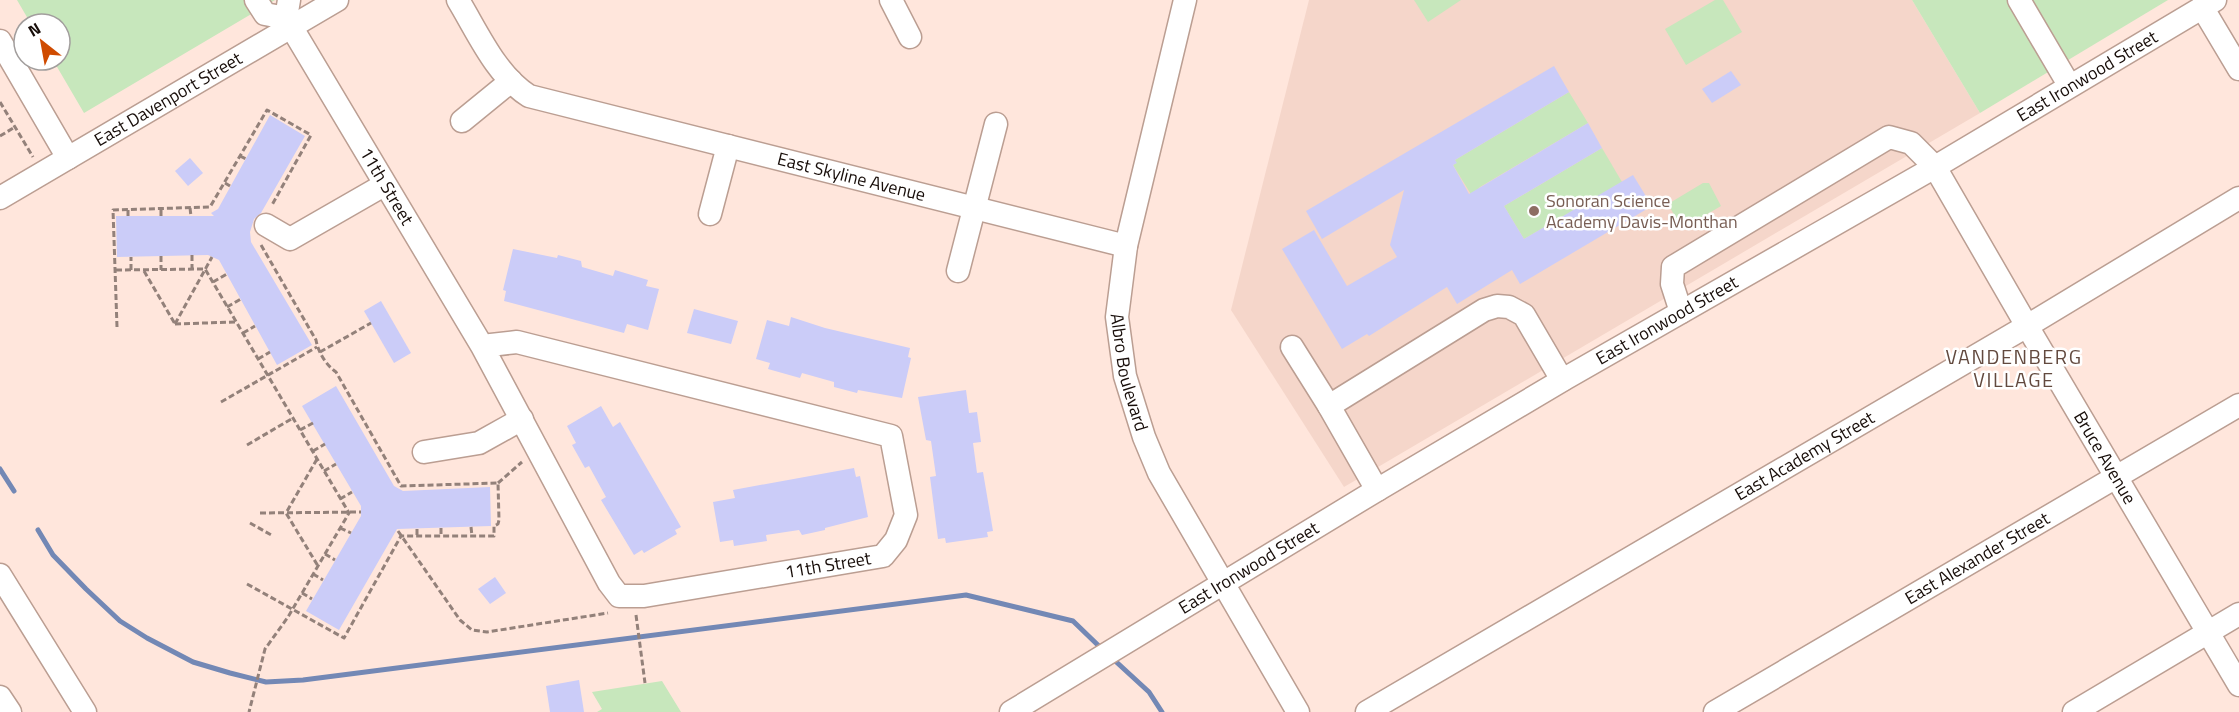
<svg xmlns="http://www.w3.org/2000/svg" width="2239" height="712" font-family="'Titillium Web',sans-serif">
<rect width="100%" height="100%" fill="#ffe6dc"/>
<polygon fill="#f5d6ca" points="1309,0 1912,0 1980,113 1344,487 1231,310"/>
<g fill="#c7e7bc">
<polygon points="17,0 275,0 84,113 53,60 60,60 60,24 31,24"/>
<polygon points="1414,0 1461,0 1428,22"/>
<polygon points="1715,0 1723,0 1742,32 1686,65 1665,29"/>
<polygon points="1912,0 2168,0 1980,113"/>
<polygon points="1569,92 1588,123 1480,187 1472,196 1453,165 1456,163 1455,160"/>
<polygon points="1602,148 1622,182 1524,239 1504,206"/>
<polygon points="1703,183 1709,183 1721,206 1682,229 1668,204"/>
<polygon points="662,681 681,712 597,712 602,709 592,692"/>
</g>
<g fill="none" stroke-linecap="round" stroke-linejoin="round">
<g stroke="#7388b5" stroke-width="5">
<polyline points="0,469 14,491"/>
<polyline points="38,530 53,555 86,589 120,621 147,638 193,662 230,673 266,682 303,680 966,595 1073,621 1103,650"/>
<polyline points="1112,658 1149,692 1162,712"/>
</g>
</g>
<g fill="#cbccf8">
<polygon points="1554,66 1569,92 1455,160 1457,163 1453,165 1469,194 1588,123 1602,148 1504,206 1524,239 1633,175 1652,206 1520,284 1512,270 1457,304 1447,287 1369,336 1367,334 1342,349 1282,249 1314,230 1347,286 1397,257 1390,245 1404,190 1322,239 1306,211"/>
<polygon points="1731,71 1741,85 1712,103 1702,89"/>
<polygon points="270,115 305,136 261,213 254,219 250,232 251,242 312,345 277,365 219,260 208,255 117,257 116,216 214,216 211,213 218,209"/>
<polygon points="190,158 203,173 188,186 175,171"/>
<polygon points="513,249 557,258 558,255 581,261 582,267 613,276 615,270 648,280 646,286 659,289 648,330 627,324 624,333 504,301 506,291 503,290"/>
<polygon points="381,301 411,353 394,363 364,311"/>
<polygon points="694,309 738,321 731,344 687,333"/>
<polygon points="791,317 825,328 910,348 908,357 911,358 902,398 858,390 857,393 834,387 834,382 802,373 800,378 768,369 770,363 756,359 767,320 789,326"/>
<polygon points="336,386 394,486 403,491 490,487 491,526 397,529 339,630 306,611 361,516 361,506 302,406"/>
<polygon points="966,390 969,413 977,412 981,442 973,443 977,473 983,472 993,531 987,532 988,537 946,543 945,538 938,539 930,477 936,476 931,441 926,440 918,397"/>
<polygon points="601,406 613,427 620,422 681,527 675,530 677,534 644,553 642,550 634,555 601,500 606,497 589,466 585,468 572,445 576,443 567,426"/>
<polygon points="854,468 856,477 860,476 868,517 825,528 825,530 802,535 799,530 766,535 767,541 734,546 733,540 720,542 713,502 735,498 733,490"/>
<polygon points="495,577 506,593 490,604 478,589"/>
<polygon points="579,680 584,712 550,712 546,686"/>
</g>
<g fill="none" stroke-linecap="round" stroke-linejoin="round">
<defs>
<g id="minor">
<polyline points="256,0 265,14 286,18 289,0"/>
<path id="s1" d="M458,0C478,33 496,75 529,96L1126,246"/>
<polyline points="891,0 910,37"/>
<path id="s2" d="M1185,0L1126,246L1117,317L1125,376L1144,437L1159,473L1298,712"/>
<polyline points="2019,0 2069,85"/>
<polyline points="2202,7 2239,69"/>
<path id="s3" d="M286,18L482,346L609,583L619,596H644L883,556L896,540L906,515L891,436L517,342L482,346"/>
<polyline points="0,41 68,158"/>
<polyline points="462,121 511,81"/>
<path id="s4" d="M0,198L337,0"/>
<polyline points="710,214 728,146"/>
<polyline points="266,225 290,239 384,185"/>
<polyline points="958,271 996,124"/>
<path id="s5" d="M1681,312L1672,284L1673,267L1889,137L1911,143L1935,167L2027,326L2239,685"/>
<polyline points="1292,347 1329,406 1377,490"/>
<polyline points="1329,406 1484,310 1497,306 1509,307 1524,315 1562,380"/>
<polyline points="424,452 479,443 522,419"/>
<polyline points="0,575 85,712"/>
<polyline points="0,697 10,712"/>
<path id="s6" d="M1011,712L1377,490L1566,378L1935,167L2215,0"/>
<path id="s7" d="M1367,712L2027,326L2239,198"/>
<path id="s8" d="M1715,712L2239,405"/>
<polyline points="2074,712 2239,614"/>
</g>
</defs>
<use href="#minor" stroke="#bb9e92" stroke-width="25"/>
<g stroke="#93817a" stroke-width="3" stroke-dasharray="6 3" stroke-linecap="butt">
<polyline points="0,102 33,157"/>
<polyline points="0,136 15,127"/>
<polyline points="240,156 246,159"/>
<polyline points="225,183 230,186"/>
<polyline points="190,208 191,216"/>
<polyline points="128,216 128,210"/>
<polyline points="161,216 161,208"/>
<polyline points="192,255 192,270"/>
<polyline points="161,256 161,270"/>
<polyline points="116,270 205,269 349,513 288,617 265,649 249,712"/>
<polyline points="131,270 131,257"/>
<polyline points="144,271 175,324"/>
<polyline points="213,282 227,274"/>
<polyline points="227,307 241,299"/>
<polyline points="175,324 212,257"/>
<polyline points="175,324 236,322"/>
<polyline points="117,327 113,210 210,207 267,110 311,135 272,205"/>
<polyline points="243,333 255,326"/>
<polyline points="320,352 371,323"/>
<polyline points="258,359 270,352"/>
<polyline points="221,402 317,347"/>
<polyline points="300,430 313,423"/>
<polyline points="247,445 293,418"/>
<polyline points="313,451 325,444"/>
<polyline points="317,459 286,513 318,566"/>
<polyline points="324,471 336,464"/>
<polyline points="498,483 522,462"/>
<polyline points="340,499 352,492"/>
<polyline points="260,513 361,512"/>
<polyline points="250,523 273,536"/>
<polyline points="471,527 472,536"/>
<polyline points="340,528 351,533"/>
<polyline points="441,528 441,536"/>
<polyline points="417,529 417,536"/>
<polyline points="398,531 460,620 472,630 487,632 608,613"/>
<polyline points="325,554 335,560"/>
<polyline points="313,574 323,580"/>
<path d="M247,584L344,638L401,536H494V526L498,524L499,520L498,483L401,486L336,372C326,365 318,352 316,340L261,245"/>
<polyline points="302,593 312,599"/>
<polyline points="636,615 645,683"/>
</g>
<use href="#minor" stroke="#fff" stroke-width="22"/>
</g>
<circle fill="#8d6e63" stroke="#fff" stroke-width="2" cx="1534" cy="211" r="6"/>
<g text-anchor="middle" stroke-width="5" stroke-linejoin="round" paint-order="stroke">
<g font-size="18" fill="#170d09" stroke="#fff">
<text dy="6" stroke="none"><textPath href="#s6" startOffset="1250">East Ironwood Street</textPath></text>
<text dy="6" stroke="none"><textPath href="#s4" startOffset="195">East Davenport Street</textPath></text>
<text dy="6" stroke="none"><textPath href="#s1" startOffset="453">East Skyline Avenue</textPath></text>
<text dy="6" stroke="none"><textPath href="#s3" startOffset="196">11th Street</textPath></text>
<text dy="6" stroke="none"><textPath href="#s6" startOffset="764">East Ironwood Street</textPath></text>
<text dy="6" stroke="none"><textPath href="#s2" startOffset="381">Albro Boulevard</textPath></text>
<text dy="6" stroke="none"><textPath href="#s7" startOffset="507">East Academy Street</textPath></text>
<text dy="6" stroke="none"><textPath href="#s5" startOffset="692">Bruce Avenue</textPath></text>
<text dy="6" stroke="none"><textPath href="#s8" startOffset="304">East Alexander Street</textPath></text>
<text dy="6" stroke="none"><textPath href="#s3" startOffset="879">11th Street</textPath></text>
<text dy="6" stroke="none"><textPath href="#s6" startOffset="278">East Ironwood Street</textPath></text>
</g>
<g font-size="18" fill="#785e54" stroke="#fff" text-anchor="start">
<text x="1546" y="207">Sonoran Science<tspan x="1546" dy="21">Academy Davis-Monthan</tspan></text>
</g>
<g font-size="20" letter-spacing="1.5" fill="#62493e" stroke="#fff">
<text x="2014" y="364">VANDENBERG<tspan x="2014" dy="23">VILLAGE</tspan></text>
</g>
</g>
<g transform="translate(42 42) rotate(329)"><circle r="28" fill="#ffffff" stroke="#a29e9d" stroke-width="1.5"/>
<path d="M0-4.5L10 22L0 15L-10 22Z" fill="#cf4b00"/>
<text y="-9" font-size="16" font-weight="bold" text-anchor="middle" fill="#170d09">N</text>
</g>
</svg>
